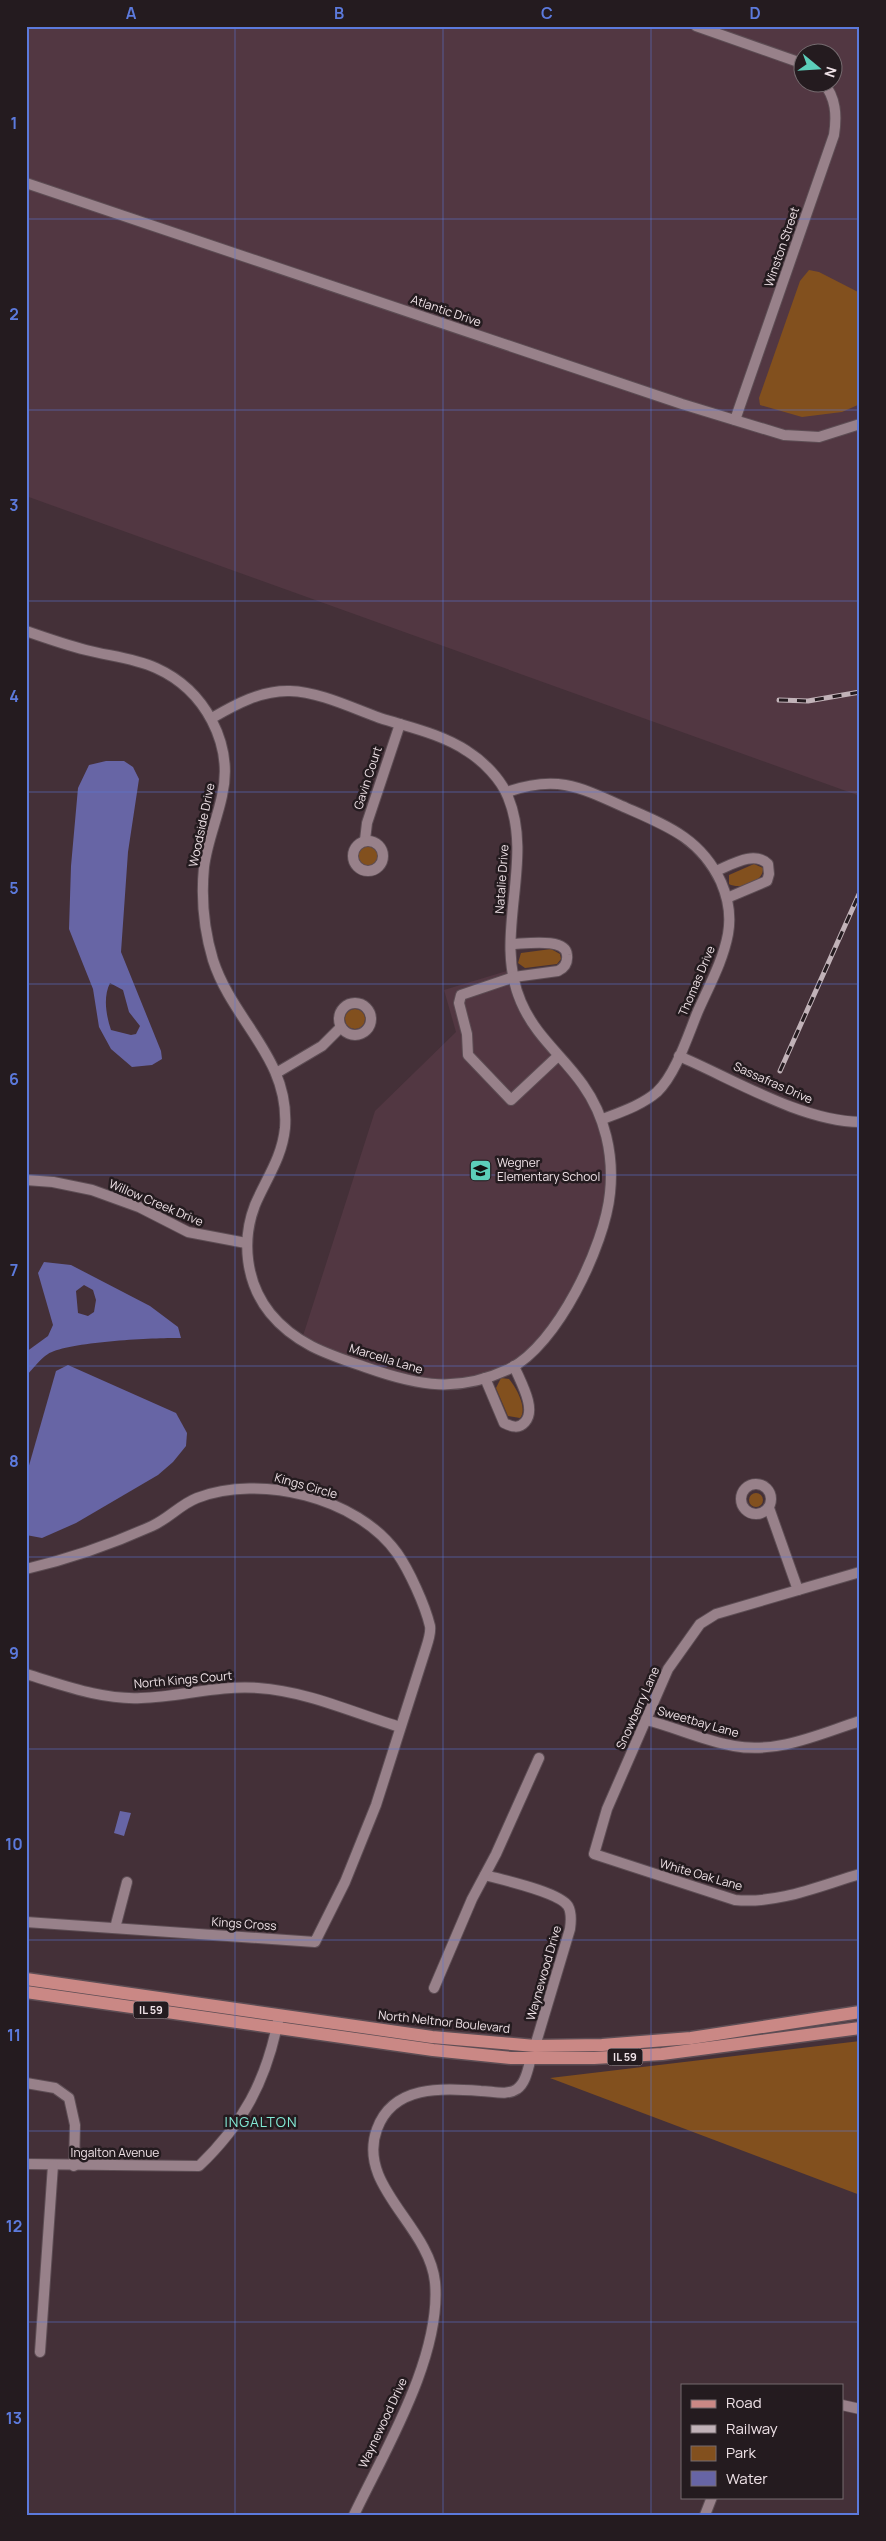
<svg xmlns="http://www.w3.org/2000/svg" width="886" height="2541" font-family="Manrope,sans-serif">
<rect width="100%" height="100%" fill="#443038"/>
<g fill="#523742" fill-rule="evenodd">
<path d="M26,26H860V796L26,496ZM804,52H834V82H804Z"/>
<polygon points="510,970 516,1000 574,1077 600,1121 606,1153 608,1187 603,1213 589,1253 560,1313 539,1340 513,1362 490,1373 455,1382 411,1379 302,1339 375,1111 456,1032 444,990"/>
</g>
<g fill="#82501e">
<polygon points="809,270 819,272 860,293 860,404 842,412 802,417 760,405 759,398 800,281"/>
<circle cx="368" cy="856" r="10"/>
<path d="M754,864L763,868C764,882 740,890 729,884V875Z"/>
<polygon points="551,949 560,954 561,959 557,964 525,968 518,963 521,953"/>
<circle cx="355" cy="1019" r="10"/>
<path d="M501,1378L509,1379C516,1387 528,1409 520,1418L508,1416L496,1388Z"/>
<circle cx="756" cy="1500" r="7"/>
<polygon points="860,2041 860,2195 550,2078"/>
</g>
<g fill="#6765a5" fill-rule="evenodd">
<path d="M106,761H124L133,767L139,779L128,852L121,952L161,1051L162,1059L152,1065L132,1067L111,1049L99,1027L93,989L69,929L71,866L78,788L89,765ZM110,983L123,990L129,1012L140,1026L136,1034L131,1035L111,1030C106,1015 103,997 110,983Z"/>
<path d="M44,1262L71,1265L150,1306L178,1327L181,1338C158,1337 64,1342 48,1354C40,1359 33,1369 26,1376V1352L48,1336L53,1325L38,1273ZM84,1285L93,1290L96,1300L94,1312L88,1316L78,1313L76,1291Z"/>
<polygon points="68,1365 176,1413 187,1433 186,1446 173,1462 158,1475 76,1523 42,1538 26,1535 26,1476 56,1371"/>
<polygon points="120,1811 131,1813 124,1836 114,1833"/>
</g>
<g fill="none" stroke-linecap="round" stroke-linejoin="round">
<defs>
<g id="minor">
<polyline points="696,26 804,64"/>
<polyline points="26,183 682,404 784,435 819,437 860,424"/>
<path d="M735,420L834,135C837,115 836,98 823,82"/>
<path d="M26,631C46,638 66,645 86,650C109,656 134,658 156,668C205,690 234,744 222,796C217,820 207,842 204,867C201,898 204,930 213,960C233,1022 290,1058 285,1128C282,1158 266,1179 255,1205C241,1241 246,1283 270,1313C296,1345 330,1355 368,1368C419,1386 458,1393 509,1369C557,1346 605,1245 610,1193C614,1155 605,1116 583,1085C563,1056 536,1037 521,1002C492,936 535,862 508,797C501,779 483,761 467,751C442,734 408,727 380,718C352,708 320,692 290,691C262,690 236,704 212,718"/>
<path d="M507,792C555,775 578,786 622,806C665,825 700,837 721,882C728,898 731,917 728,934C723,961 709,986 698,1011C688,1035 676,1074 657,1092C642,1105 621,1112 603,1119"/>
<polyline points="365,840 367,823 400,724"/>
<circle cx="368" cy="856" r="15"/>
<path d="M716,871C731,865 754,850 768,864L769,874L767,881L727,898"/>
<path d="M511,944C524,944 566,937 567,955C568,963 564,968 558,971L514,977L461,995L459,1003L467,1034L468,1055L511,1100L558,1056"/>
<circle cx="355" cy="1019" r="16"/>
<path d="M679,1056C733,1079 801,1121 860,1122"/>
<polyline points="278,1072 322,1046 341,1027"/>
<polyline points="26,1180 53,1182 92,1190 139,1207 188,1232 246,1243"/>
<path d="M485,1378L504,1423C512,1427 519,1429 525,1422C537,1409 520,1381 514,1366"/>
<circle cx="756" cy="1499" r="15"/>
<polyline points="769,1508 798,1590"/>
<path d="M26,1569C69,1559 112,1544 152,1526C168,1519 181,1504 197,1498C260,1474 357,1497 397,1553C409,1570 425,1605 430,1626C431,1632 428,1642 426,1648L376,1805L345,1882L315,1942L26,1922"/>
<path d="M860,1572L716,1614L700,1624L668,1669L607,1809L594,1854L735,1900C779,1904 819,1886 860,1874"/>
<path d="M26,1674C63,1685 102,1700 141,1698C180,1697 218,1685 258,1688C306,1691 354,1713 400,1727"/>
<path d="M646,1720C675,1727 704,1741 734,1746C778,1754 819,1734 860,1721"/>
<path d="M485,1875C503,1880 559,1892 568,1906C572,1913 571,1922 570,1929L535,2046"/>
<polyline points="115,1928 127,1882"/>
<polyline points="434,1988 472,1899 496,1854 539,1758"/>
<polyline points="26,2083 55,2088 69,2098 75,2125 74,2166"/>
<path d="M26,2164L199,2166C243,2124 266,2081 278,2021"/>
<polyline points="40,2352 53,2165"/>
<polyline points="842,2405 860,2409"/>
<path d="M354,2515C385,2450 442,2356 435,2282C429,2225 356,2186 377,2129C393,2085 441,2088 481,2091C492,2091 507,2096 517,2089C526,2083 528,2068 531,2058"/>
<polyline points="705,2515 712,2497"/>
</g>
<g id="primary">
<polyline points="26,1979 432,2037 535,2046 602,2045 691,2038 860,2012"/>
<polyline points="26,1992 433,2050 511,2058 594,2058 662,2054 860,2028"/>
</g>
</defs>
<use href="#minor" stroke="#5d4d54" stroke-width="12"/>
<use href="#primary" stroke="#5d4d54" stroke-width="15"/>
<use href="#minor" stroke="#98818a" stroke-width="10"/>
<use href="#primary" stroke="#ca8885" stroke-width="12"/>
<defs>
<g id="rail">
<polyline points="779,700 808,701 860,692"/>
<polyline points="780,1071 860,892"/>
</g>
</defs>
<use href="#rail" stroke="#c1b2b8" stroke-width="5"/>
<use href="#rail" stroke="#241b1f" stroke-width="3" stroke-dasharray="9" stroke-linecap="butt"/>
</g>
<path fill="none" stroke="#5c7adc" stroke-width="1" stroke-opacity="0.55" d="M235,26V2515M443,26V2515M651,26V2515M26,219H860M26,410H860M26,601H860M26,792H860M26,984H860M26,1175H860M26,1366H860M26,1557H860M26,1749H860M26,1940H860M26,2131H860M26,2322H860"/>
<defs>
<symbol id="school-square" viewBox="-11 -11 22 22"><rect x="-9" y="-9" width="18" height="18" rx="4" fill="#5cceba" stroke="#241b1f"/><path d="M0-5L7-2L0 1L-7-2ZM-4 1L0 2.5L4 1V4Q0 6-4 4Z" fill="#111"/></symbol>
</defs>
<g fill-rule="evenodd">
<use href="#school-square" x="468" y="1158" width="25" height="25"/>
</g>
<g text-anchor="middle" stroke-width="5" stroke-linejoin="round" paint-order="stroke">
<g fill="#241b1f" stroke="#b2a6ab" stroke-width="1">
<rect x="133.5" y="2001.5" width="35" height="17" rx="4"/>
<rect x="607.5" y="2048.5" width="35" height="17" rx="4"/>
</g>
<g font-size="11" font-weight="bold" fill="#efe2e7">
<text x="151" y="2014">IL 59</text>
<text x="625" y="2061">IL 59</text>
</g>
<g font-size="12" fill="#efe2e7" stroke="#241b1f">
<text transform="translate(782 247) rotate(-71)" y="4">Winston Street</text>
<text transform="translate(446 311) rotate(19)" y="4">Atlantic Drive</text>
<text transform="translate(368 778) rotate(-72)" y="4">Gavin Court</text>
<text transform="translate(202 825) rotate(-78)" y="4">Woodside Drive</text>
<text transform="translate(502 879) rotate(-86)" y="4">Natalie Drive</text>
<text transform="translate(697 981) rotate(-67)" y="4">Thomas Drive</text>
<text transform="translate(773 1083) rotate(24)" y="4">Sassafras Drive</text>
<text transform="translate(156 1203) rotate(23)" y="4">Willow Creek Drive</text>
<text transform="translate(386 1359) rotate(17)" y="4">Marcella Lane</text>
<text transform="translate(306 1486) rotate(16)" y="4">Kings Circle</text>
<text transform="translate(183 1680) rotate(-5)" y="4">North Kings Court</text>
<text transform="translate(638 1708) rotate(-66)" y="4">Snowberry Lane</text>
<text transform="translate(698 1722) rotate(16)" y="4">Sweetbay Lane</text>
<text transform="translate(701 1875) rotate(16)" y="4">White Oak Lane</text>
<text transform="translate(244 1924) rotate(4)" y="4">Kings Cross</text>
<text transform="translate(544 1973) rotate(-74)" y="4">Waynewood Drive</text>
<text transform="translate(444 2022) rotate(6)" y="4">North Neltnor Boulevard</text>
<text x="115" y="2157">Ingalton Avenue</text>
<text transform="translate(383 2423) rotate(-65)" y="4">Waynewood Drive</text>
</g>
<g font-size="12" fill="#efe2e7" stroke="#241b1f" text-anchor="start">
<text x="497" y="1167">Wegner<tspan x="497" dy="14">Elementary School</tspan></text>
</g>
<g font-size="14" letter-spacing="1" fill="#83e9d5" stroke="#241b1f">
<text x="261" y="2127">INGALTON</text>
</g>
</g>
<rect width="886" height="2541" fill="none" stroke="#241b1f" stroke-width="55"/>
<rect x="681" y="2384" width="162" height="115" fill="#241b1f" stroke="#756b6f"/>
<rect x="691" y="2400" width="25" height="8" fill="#ca8885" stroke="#756b6f"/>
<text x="726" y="2408" font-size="15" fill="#efe2e7">Road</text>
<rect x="691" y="2425" width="25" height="8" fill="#c1b2b8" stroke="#756b6f"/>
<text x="726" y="2434" font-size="15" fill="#efe2e7">Railway</text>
<rect x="691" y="2446" width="25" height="15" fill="#82501e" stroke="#756b6f"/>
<text x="726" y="2458" font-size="15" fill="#efe2e7">Park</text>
<rect x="691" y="2471" width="25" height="15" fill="#6765a5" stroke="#756b6f"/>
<text x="726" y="2484" font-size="15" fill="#efe2e7">Water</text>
<g transform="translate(818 68) rotate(108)"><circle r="24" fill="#241b1f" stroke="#756b6f"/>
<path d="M0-4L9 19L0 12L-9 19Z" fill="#5cceba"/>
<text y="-8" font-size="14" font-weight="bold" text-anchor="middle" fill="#efe2e7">N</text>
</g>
<rect x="28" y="28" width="830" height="2486" fill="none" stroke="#5c7adc" stroke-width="2"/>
<g font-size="16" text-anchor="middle" font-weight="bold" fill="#5c7adc">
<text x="131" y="19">A</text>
<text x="339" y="19">B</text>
<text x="547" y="19">C</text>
<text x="755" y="19">D</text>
<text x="14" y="129">1</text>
<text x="14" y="320">2</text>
<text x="14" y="511">3</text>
<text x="14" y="702">4</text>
<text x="14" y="894">5</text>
<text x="14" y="1085">6</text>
<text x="14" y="1276">7</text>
<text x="14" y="1467">8</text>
<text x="14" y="1659">9</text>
<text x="14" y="1850">10</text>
<text x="14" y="2041">11</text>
<text x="14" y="2232">12</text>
<text x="14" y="2424">13</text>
</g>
</svg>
